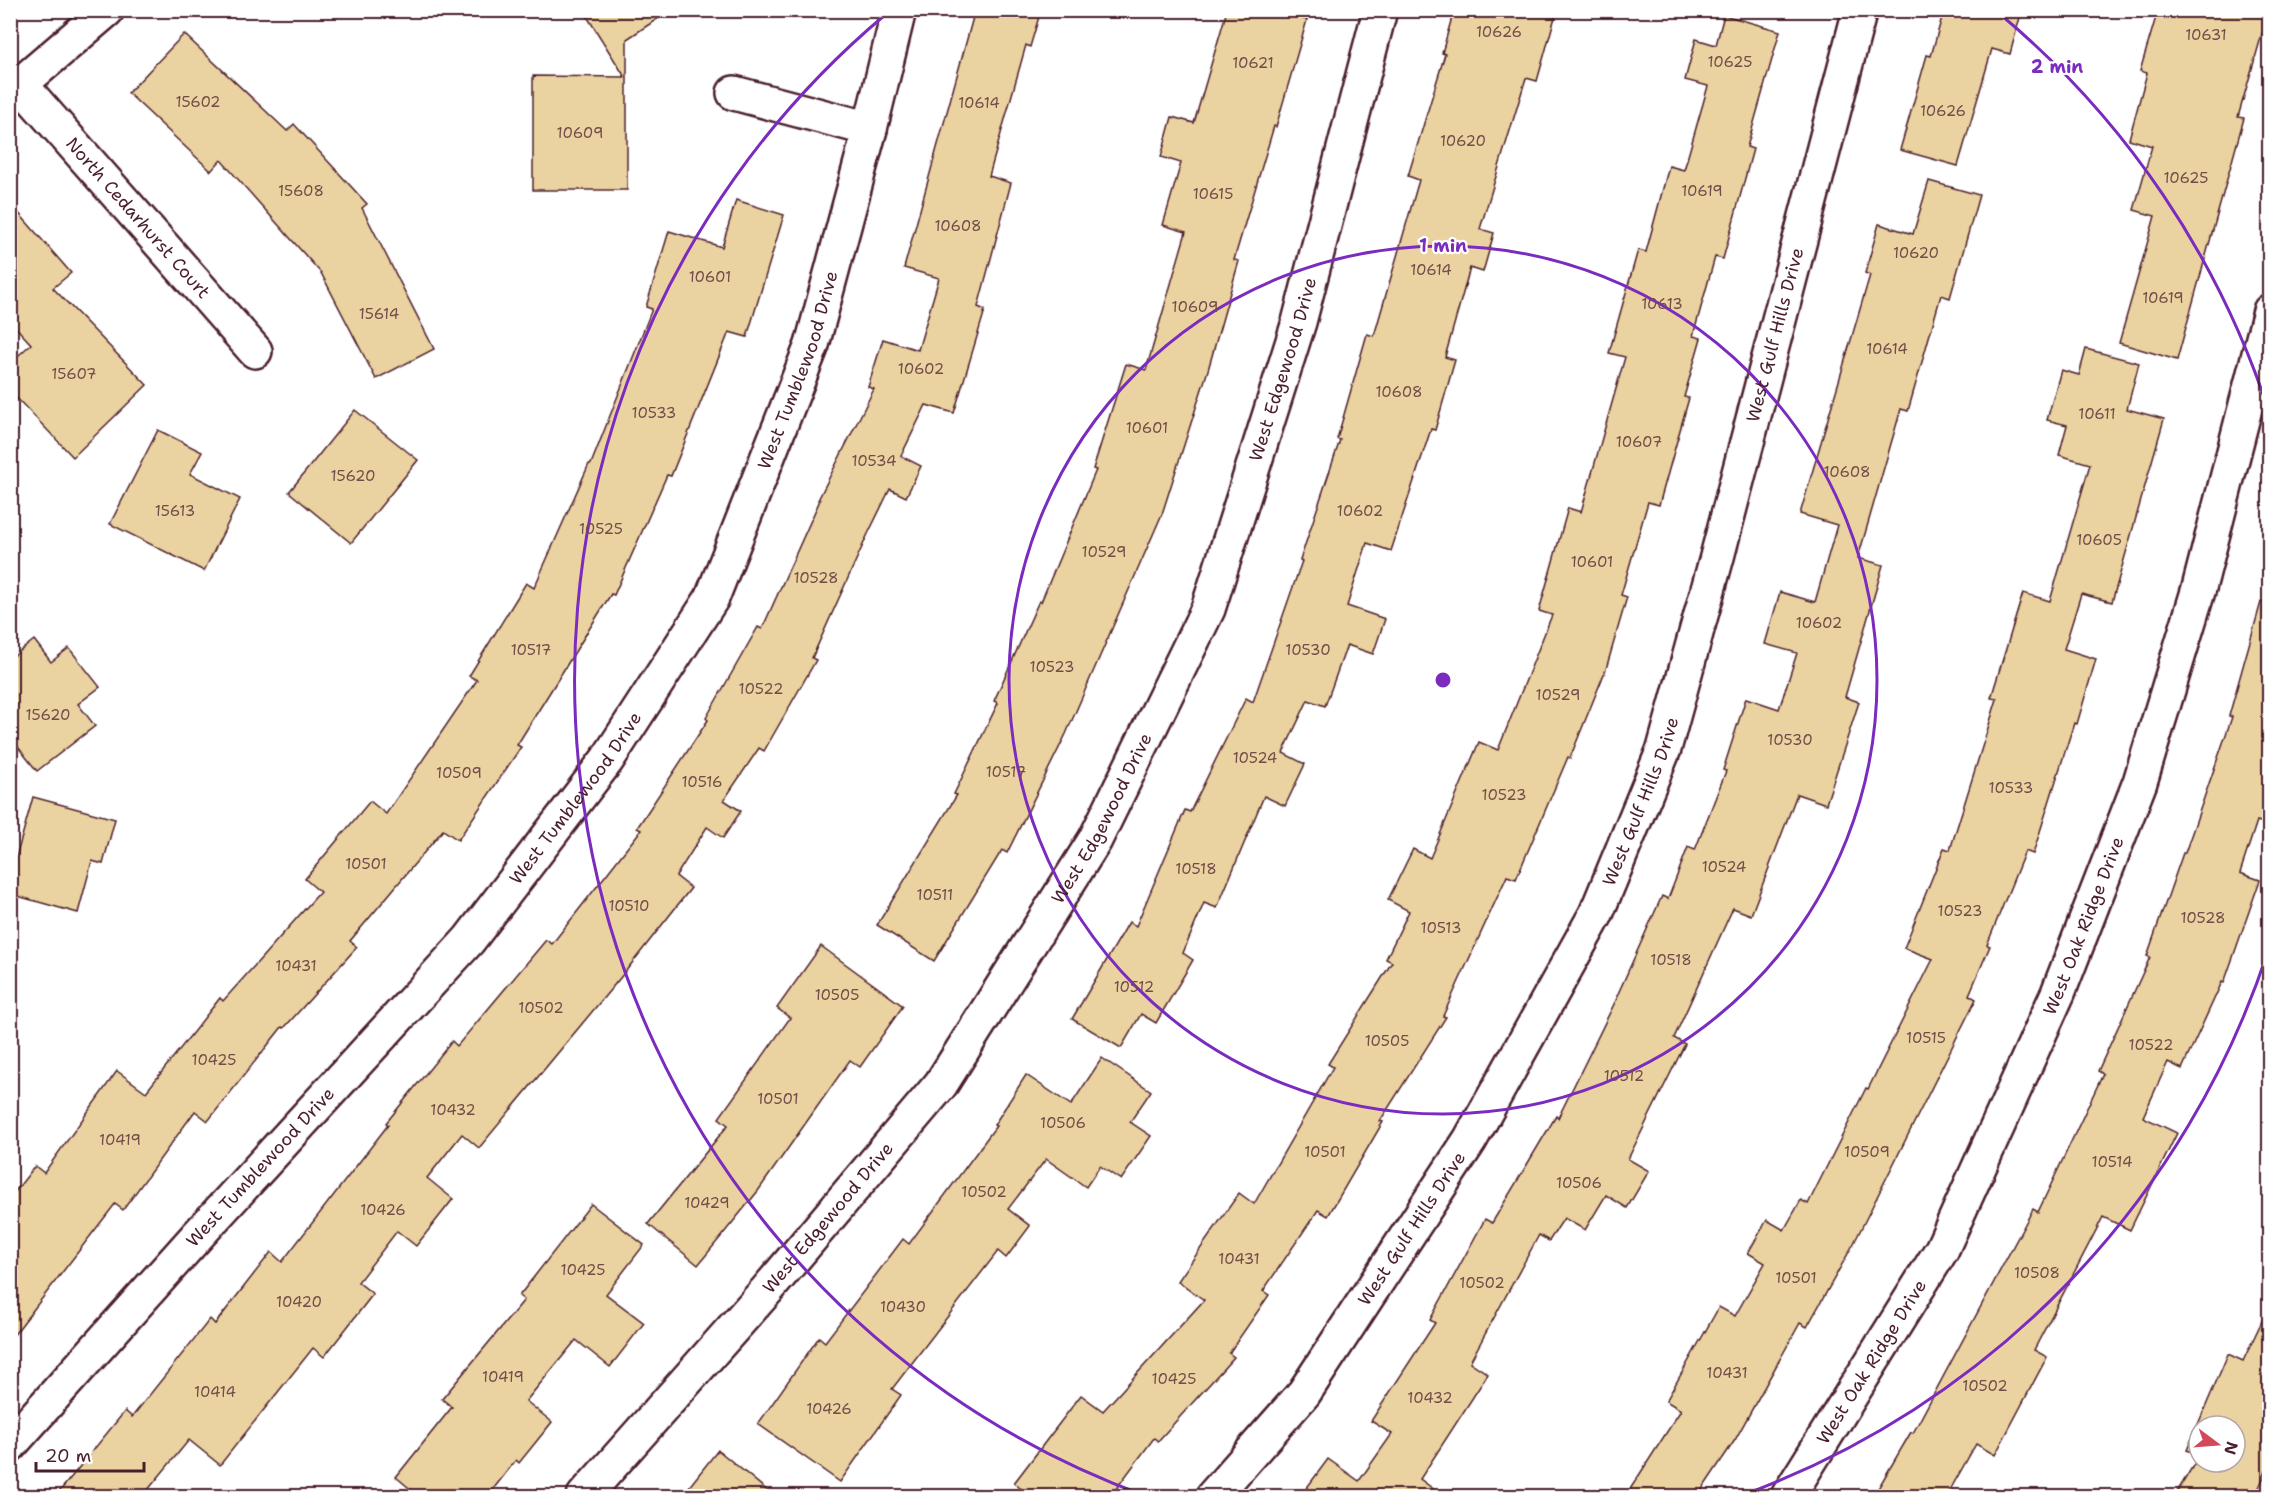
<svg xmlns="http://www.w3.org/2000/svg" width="2280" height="1507" font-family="'Shantell Sans',sans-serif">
<rect width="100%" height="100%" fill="#fff"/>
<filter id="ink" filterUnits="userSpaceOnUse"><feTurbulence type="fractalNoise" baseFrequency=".0167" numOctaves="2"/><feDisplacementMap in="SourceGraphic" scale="12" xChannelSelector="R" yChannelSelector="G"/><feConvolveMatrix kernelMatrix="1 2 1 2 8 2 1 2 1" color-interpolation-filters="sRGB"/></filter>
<g filter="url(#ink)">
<g fill="#ebd2a1" stroke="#4a1f2b" stroke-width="1.5">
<polygon points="583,10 671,10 627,39 627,190 533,190 533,76 625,77"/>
<polygon points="975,10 1041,10 1030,47 1026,45 989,176 1011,183 978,307 985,310 954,413 926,405 901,456 921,466 906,497 890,489 867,536 812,658 816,660 764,751 759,748 724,800 741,811 723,838 707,827 676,876 691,888 625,972 479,1148 462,1134 427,1178 453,1199 416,1246 397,1231 358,1282 373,1294 324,1357 313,1348 220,1465 189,1440 142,1497 55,1497 125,1411 132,1417 210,1319 215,1324 271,1252 282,1262 388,1125 386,1123 452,1041 457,1046 546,940 552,944 641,830 637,828 708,720 706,718 758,627 762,629 820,500 818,500 874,389 868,387 883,339 918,350 939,278 904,268"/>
<polygon points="1227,10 1272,10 1307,20 1276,127 1274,126 1234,260 1239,261 1208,370 1162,514 1066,734 1007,853 1002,850 934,961 877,925 957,795 954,794 998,703 994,701 1039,601 1041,602 1096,470 1093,469 1126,364 1146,370 1186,232 1163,225 1181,163 1161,157 1172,117 1194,123"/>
<polygon points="1454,10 1557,10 1537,81 1526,78 1480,229 1494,233 1483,272 1470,268 1445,357 1455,360 1435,430 1431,429 1391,551 1367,543 1347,606 1385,619 1373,654 1347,645 1325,706 1308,700 1283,753 1305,764 1285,806 1264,796 1217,908 1204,903 1183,953 1193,960 1156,1023 1141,1014 1121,1048 1072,1019 1129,922 1136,926 1185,810 1190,812 1246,698 1253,702 1302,561 1300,560 1340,440 1337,439 1367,334 1374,336 1419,180 1408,176 1445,54 1442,53"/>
<polygon points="1944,10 2022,10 2010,54 1992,49 1958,166 1900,150 1927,55 1931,56"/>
<polygon points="2158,10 2269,10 2238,117 2244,118 2177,360 2119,343 2155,216 2134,210 2152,146 2129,139 2147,73 2140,71"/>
<polygon points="1724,15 1780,31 1747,147 1753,149 1723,259 1715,257 1693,336 1701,338 1684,397 1689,398 1659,505 1648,502 1621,595 1627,597 1606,669 1570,758 1568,757 1516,879 1507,876 1443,1016 1446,1017 1380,1121 1383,1122 1328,1216 1318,1210 1263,1291 1269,1295 1229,1353 1234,1357 1158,1441 1154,1438 1110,1497 1031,1497 1014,1483 1081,1395 1103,1411 1204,1300 1178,1281 1239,1193 1254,1204 1333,1067 1328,1064 1392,962 1386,959 1409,911 1388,900 1413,849 1430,858 1479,742 1498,750 1552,615 1539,611 1568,508 1581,512 1625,357 1609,353 1638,250 1646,252 1669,166 1684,170 1708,86 1685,80 1696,39 1716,45"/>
<polygon points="184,34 287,131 294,124 367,204 362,208 434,349 376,379 321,273 221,160 211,171 128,93"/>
<polygon points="1929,181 1979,195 1950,298 1941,295 1908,411 1901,409 1858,558 1883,565 1845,697 1859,702 1826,804 1797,794 1751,915 1733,908 1674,1038 1685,1044 1628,1159 1649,1171 1627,1208 1606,1195 1585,1230 1564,1218 1549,1241 1539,1235 1470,1362 1488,1374 1420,1479 1444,1497 1300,1497 1328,1459 1359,1481 1392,1434 1371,1421 1435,1323 1430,1320 1485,1219 1492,1223 1556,1116 1558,1118 1618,996 1617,996 1662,896 1668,899 1688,847 1695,850 1726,771 1723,770 1746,698 1779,709 1797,653 1765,644 1780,592 1815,602 1837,525 1800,514 1870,275 1865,273 1879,224 1913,234"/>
<polygon points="736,200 784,215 747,337 729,332 671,476 667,475 614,595 611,594 517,745 521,747 458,840 443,830 350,941 357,947 284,1028 282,1027 208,1121 195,1111 123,1210 115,1204 10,1340 10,1198 35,1166 44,1173 117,1071 146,1092 220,998 223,1001 320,892 305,879 370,801 386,814 477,680 469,676 526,583 534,588 589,464 591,464 652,309 646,307 669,231 722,247"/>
<polygon points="10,203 71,273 53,288 147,385 73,457 10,391 10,363 31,344 10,321"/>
<polygon points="2086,349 2139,363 2127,409 2164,419 2112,602 2081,594 2064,649 2096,659 2077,724 2074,723 2033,854 2025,851 1987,945 1990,946 1969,995 1976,999 1854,1243 1807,1327 1800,1323 1735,1440 1697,1497 1625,1497 1681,1410 1666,1401 1719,1307 1735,1316 1765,1263 1748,1253 1767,1220 1784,1230 1801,1200 1808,1204 1866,1088 1868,1089 1933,959 1904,948 1944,848 1950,850 1997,699 1991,698 2023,593 2050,601 2090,464 2059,455 2067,425 2047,420 2061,370 2079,375"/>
<polygon points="355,410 418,460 351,543 289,492"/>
<polygon points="158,430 202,452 190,474 240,499 204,571 110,524"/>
<polygon points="2261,602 2270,603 2270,825 2257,821 2240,873 2260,880 2224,983 2222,982 2182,1069 2168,1062 2143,1117 2177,1133 2130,1230 2103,1217 2034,1350 2047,1357 1995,1455 1976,1444 1946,1497 1873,1497 1911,1432 1913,1433 2033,1209 2038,1212 2103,1074 2098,1071 2150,957 2147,956 2183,853 2185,853 2232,717 2229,716"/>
<polygon points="34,640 51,662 69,648 100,687 78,704 95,726 37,771 10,737 10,659"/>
<polygon points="33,797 115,819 103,864 92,861 78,913 10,894 10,879"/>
<polygon points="821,946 903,1006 860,1067 850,1060 758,1191 698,1265 648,1224 728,1125 719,1118 790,1018 777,1008"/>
<polygon points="1102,1058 1151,1091 1130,1122 1151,1136 1121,1180 1100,1166 1086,1187 1046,1159 1008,1209 1030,1226 1006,1258 998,1251 892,1389 901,1395 840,1482 758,1424 819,1337 825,1342 903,1239 909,1244 996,1126 994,1125 1026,1075 1071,1105"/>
<polygon points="591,1204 644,1245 606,1294 644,1323 610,1367 576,1340 526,1401 552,1422 519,1463 516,1460 487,1497 420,1497 396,1477 452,1407 442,1399 524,1300 519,1296"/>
<polygon points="2270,1304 2270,1462 2255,1497 2174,1497 2199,1456 2199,1462 2235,1462 2235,1426 2199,1426 2199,1455 2187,1450 2228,1354 2243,1361"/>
<polygon points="718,1450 775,1497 681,1497"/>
</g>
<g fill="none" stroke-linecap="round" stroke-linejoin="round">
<defs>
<g id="minor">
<path id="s1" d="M21,85L255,351"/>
<polyline points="10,93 107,10"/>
<polyline points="734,93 870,129"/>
<path id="s2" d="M10,1445L198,1235L469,940L607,760L712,598L812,345L870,129L899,10"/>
<path id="s3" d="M584,1496L767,1290L941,1084L1095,840L1208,609L1299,322L1380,10"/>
<path id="s4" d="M1213,1496L1304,1393L1470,1140L1596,914L1664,749L1717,557L1860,10"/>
<path id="s5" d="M1788,1496L1942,1249L2058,993L2140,782L2199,588L2270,311"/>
</g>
</defs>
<use href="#minor" stroke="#4a1f2b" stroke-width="38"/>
<use href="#minor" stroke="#fff" stroke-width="33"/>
</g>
</g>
<g fill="none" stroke="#7b2cbf" stroke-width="3">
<circle cx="1443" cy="680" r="434"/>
<path d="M2269 948A868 868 0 0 1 1740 1496M1146 1496A868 868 0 0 1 885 15M2001 15A868 868 0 0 1 2269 412"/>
</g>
<g text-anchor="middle" stroke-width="4.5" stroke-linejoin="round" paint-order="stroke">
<g font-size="15" fill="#724c48">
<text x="1499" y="37">10626</text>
<text x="2206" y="40">10631</text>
<text x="1730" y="67">10625</text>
<text x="1253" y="68">10621</text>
<text x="198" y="107">15602</text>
<text x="979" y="108">10614</text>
<text x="1943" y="116">10626</text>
<text x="580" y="138">10609</text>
<text x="1463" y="146">10620</text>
<text x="2186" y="183">10625</text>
<text x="301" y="196">15608</text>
<text x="1702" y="196">10619</text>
<text x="1213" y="199">10615</text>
<text x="958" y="231">10608</text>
<text x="1916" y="258">10620</text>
<text x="1431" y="275">10614</text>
<text x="710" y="282">10601</text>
<text x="2163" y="303">10619</text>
<text x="1662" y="309">10613</text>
<text x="1195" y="312">10609</text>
<text x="379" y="319">15614</text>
<text x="1887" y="354">10614</text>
<text x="921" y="374">10602</text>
<text x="74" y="379">15607</text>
<text x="1399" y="397">10608</text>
<text x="654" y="418">10533</text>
<text x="2097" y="419">10611</text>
<text x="1147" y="433">10601</text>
<text x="1639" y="447">10607</text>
<text x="874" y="466">10534</text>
<text x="1847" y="477">10608</text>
<text x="353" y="481">15620</text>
<text x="175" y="516">15613</text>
<text x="1360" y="516">10602</text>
<text x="601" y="534">10525</text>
<text x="2099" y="545">10605</text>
<text x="1104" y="557">10529</text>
<text x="1592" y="567">10601</text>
<text x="816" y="583">10528</text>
<text x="1819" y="628">10602</text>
<text x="531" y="655">10517</text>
<text x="1308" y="655">10530</text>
<text x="1052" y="672">10523</text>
<text x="761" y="694">10522</text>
<text x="1558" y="700">10529</text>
<text x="48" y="720">15620</text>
<text x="1790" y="745">10530</text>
<text x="1255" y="763">10524</text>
<text x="1006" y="777">10517</text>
<text x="459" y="778">10509</text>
<text x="702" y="787">10516</text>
<text x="2011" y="793">10533</text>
<text x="1504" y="800">10523</text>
<text x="366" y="869">10501</text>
<text x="1724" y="872">10524</text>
<text x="1196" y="874">10518</text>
<text x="935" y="900">10511</text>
<text x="629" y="911">10510</text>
<text x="1960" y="916">10523</text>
<text x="2203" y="923">10528</text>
<text x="1441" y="933">10513</text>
<text x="1671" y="965">10518</text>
<text x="296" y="971">10431</text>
<text x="1134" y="992">10512</text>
<text x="837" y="1000">10505</text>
<text x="541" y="1013">10502</text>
<text x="1926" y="1043">10515</text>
<text x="1387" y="1046">10505</text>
<text x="2151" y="1050">10522</text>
<text x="214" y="1065">10425</text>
<text x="1624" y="1081">10512</text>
<text x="778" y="1104">10501</text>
<text x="453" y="1115">10432</text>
<text x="1063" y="1128">10506</text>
<text x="120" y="1145">10419</text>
<text x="1325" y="1157">10501</text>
<text x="1867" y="1157">10509</text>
<text x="2112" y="1167">10514</text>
<text x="1579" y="1188">10506</text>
<text x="984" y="1197">10502</text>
<text x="707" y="1208">10429</text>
<text x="383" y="1215">10426</text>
<text x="1239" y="1264">10431</text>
<text x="583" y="1275">10425</text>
<text x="2037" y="1278">10508</text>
<text x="1796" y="1283">10501</text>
<text x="1482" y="1288">10502</text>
<text x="299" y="1307">10420</text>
<text x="903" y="1312">10430</text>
<text x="1727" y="1378">10431</text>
<text x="503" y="1382">10419</text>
<text x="1174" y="1384">10425</text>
<text x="1985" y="1391">10502</text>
<text x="215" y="1397">10414</text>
<text x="1430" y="1403">10432</text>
<text x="829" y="1414">10426</text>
</g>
<g font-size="18" fill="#4a1f2b" stroke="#fff">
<text dy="6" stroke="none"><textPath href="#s1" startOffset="177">North Cedarhurst Court</textPath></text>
<text dy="6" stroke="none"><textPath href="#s4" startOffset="1306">West Gulf Hills Drive</textPath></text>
<text dy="6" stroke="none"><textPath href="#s3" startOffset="1342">West Edgewood Drive</textPath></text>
<text dy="6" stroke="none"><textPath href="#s2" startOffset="1346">West Tumblewood Drive</textPath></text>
<text dy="6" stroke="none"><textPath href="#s2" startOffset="860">West Tumblewood Drive</textPath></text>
<text dy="6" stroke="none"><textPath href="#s4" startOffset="820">West Gulf Hills Drive</textPath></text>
<text dy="6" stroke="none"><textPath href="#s3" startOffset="856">West Edgewood Drive</textPath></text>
<text dy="6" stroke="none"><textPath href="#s5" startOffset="644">West Oak Ridge Drive</textPath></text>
<text dy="6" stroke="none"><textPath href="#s2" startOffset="374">West Tumblewood Drive</textPath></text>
<text dy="6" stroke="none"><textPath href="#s3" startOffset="370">West Edgewood Drive</textPath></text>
<text dy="6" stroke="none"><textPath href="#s4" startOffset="334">West Gulf Hills Drive</textPath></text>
<text dy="6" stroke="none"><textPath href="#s5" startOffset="158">West Oak Ridge Drive</textPath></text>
</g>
</g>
<circle cx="1443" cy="680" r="9" fill="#7b2cbf" stroke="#fff" stroke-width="3"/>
<g font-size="18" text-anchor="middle" font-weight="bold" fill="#7b2cbf" stroke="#fff" stroke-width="4.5" stroke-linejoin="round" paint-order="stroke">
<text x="2057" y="73">2 min</text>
<text x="1443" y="252">1 min</text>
</g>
<rect width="2280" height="1507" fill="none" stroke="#fff" stroke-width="36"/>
<rect x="18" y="18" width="2244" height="1471" fill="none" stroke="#4a1f2b" stroke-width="2" filter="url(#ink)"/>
<g transform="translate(2217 1444) rotate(106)"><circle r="28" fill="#ffffff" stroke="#b7a5aa" stroke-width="1.5"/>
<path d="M0-4.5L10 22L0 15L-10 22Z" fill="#d1495b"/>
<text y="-9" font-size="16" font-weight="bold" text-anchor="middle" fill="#4a1f2b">N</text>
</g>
<path d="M36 1462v9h108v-9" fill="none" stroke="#4a1f2b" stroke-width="3"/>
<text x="45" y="1462" font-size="18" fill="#4a1f2b" stroke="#ffffff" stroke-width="4.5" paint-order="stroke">20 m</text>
</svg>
